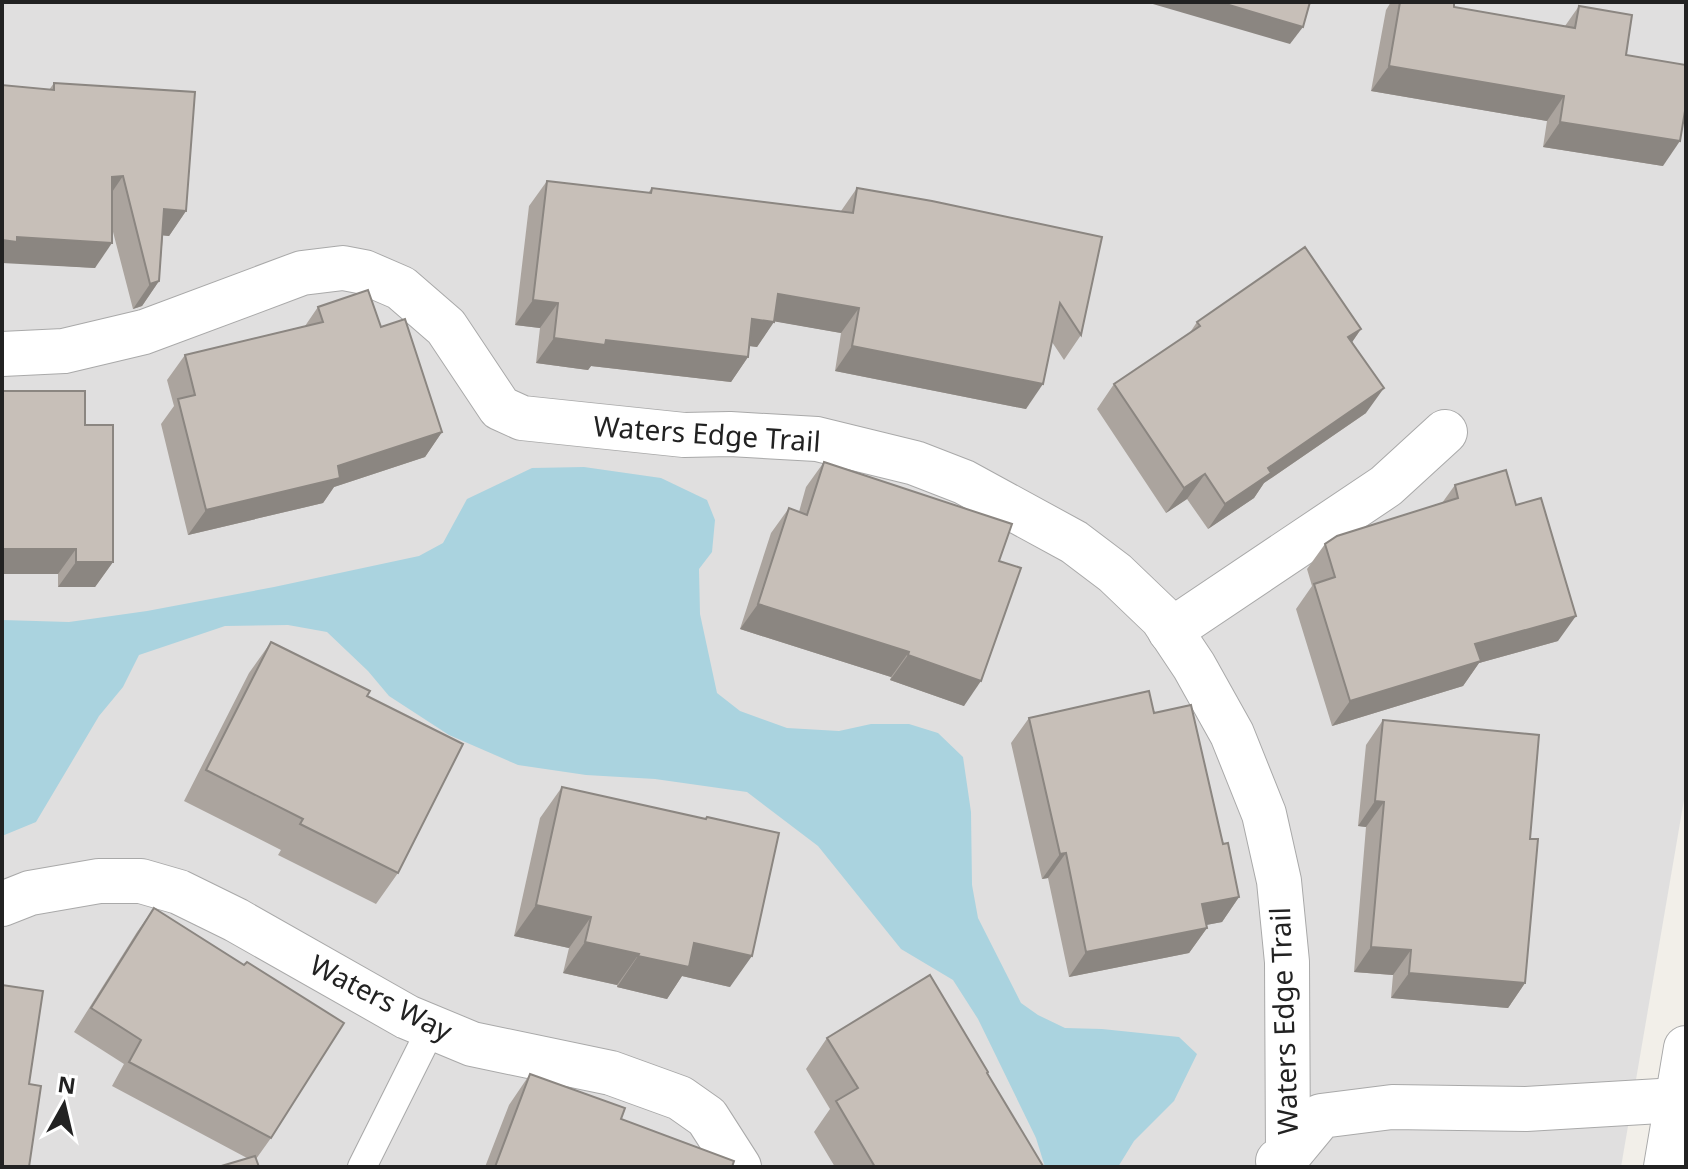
<svg xmlns="http://www.w3.org/2000/svg" width="1688" height="1169" font-family="'Noto Sans',sans-serif">
<rect width="100%" height="100%" fill="#f2efe9"/>
<polygon fill="#e0dfdf" points="2,2 1686,2 1686,788 1621,1167 2,1167"/>
<polygon fill="#aad3df" points="584,467 661,478 707,500 715,520 712,552 699,569 700,614 717,693 740,711 787,728 839,731 871,724 909,724 938,733 963,757 971,812 972,885 978,918 1021,1003 1038,1015 1065,1028 1102,1029 1179,1037 1197,1054 1174,1101 1134,1141 1118,1167 1045,1167 1036,1138 978,1019 953,980 901,949 818,846 747,792 655,779 586,775 518,765 449,735 389,696 368,671 327,632 288,625 225,626 139,655 123,687 99,716 36,822 2,836 2,620 69,622 147,611 274,587 419,556 443,543 467,499 532,468"/>
<g fill="none" stroke-linecap="round" stroke-linejoin="round">
<defs>
<polyline id="service" points="362,1167 432,1027"/>
<g id="minor">
<polyline points="2,354 64,351 144,332 302,273 343,268 364,272 401,288 446,327 500,408 522,418 684,435 730,434 817,439 915,463 964,482 1074,542 1115,573 1162,618 1194,666 1232,734 1264,814 1279,881 1287,962 1288,1156"/>
<polyline points="1170,631 1386,486 1445,432"/>
<polyline points="2,904 30,893 99,881 141,881 179,892 236,920 407,1017 472,1044 611,1073 680,1098 707,1117 739,1167"/>
<polyline points="1278,1161 1288,1156 1321,1116 1392,1107 1526,1109 1677,1100"/>
</g>
<polyline id="tertiary" points="1666,1167 1686,1048"/>
</defs>
<use href="#service" stroke="#a9a9a9" stroke-width="30"/>
<use href="#minor" stroke="#a9a9a9" stroke-width="46"/>
<use href="#tertiary" stroke="#a9a9a9" stroke-width="46"/>
<use href="#service" stroke="#fff" stroke-width="28"/>
<use href="#minor" stroke="#fff" stroke-width="44"/>
<use href="#tertiary" stroke="#fff" stroke-width="44"/>
</g>
<g fill="#aba49e">
<polygon points="1391,2 1454,2 1454,7 1565,26 1579,6 1626,55 1663,166 1543,147 1547,121 1371,91 1386,10"/>
<polygon points="54,83 186,211 169,236 163,235 159,281 142,306 133,309 112,228 95,268 3,262 49,90"/>
<polygon points="547,181 648,193 652,188 841,211 857,188 1102,237 1081,335 1064,360 1052,342 1026,409 835,371 841,333 774,321 757,347 749,346 748,357 731,382 591,366 588,370 536,363 540,328 515,325 529,206"/>
<polygon points="318,307 381,327 442,432 425,457 334,487 323,503 188,535 161,424 174,406 167,380 185,355 305,326"/>
<polygon points="1197,322 1361,329 1352,342 1366,413 1264,483 1254,498 1208,529 1187,499 1166,513 1097,409 1114,384 1189,334"/>
<polygon points="2,391 85,425 113,562 95,587 58,587 58,574 2,574"/>
<polygon points="824,462 999,561 964,706 890,680 891,677 740,629 771,533 789,508 799,512 806,487"/>
<polygon points="1455,485 1558,641 1479,663 1463,686 1332,726 1296,609 1312,586 1307,569 1325,544 1442,503"/>
<polygon points="271,642 367,696 398,873 376,904 278,855 281,850 184,801 249,673"/>
<polygon points="1154,713 1223,844 1239,897 1222,922 1206,925 1207,928 1189,953 1069,977 1048,878 1042,879 1011,743 1029,718"/>
<polygon points="1383,720 1530,839 1525,983 1508,1008 1391,998 1393,975 1354,972 1366,827 1358,826 1366,745"/>
<polygon points="562,787 705,819 707,817 730,987 682,976 667,999 617,987 617,985 563,973 569,948 514,936 540,818"/>
<polygon points="154,908 271,1138 256,1159 247,1158 112,1086 124,1064 74,1032 137,932"/>
<polygon points="827,1038 988,1072 987,1074 1043,1166 1042,1167 835,1167 814,1132 830,1109 806,1069"/>
<polygon points="530,1074 621,1119 732,1167 485,1167 509,1105"/>
</g>
<g fill="#8b8681">
<polygon points="1146,2 1219,2 1303,27 1290,44"/>
<polygon points="1389,66 1564,96 1547,121 1371,91"/>
<polygon points="1560,122 1680,141 1663,166 1543,147"/>
<polygon points="123,176 106,201 112,177"/>
<polygon points="164,209 186,211 169,236 147,234"/>
<polygon points="17,237 112,243 95,268 2,263 2,240"/>
<polygon points="159,281 142,306 133,309 150,284"/>
<polygon points="778,294 859,308 841,333 760,319"/>
<polygon points="533,300 558,303 540,328 515,325"/>
<polygon points="752,319 774,322 757,347 735,344"/>
<polygon points="1361,329 1344,354 1348,337"/>
<polygon points="554,338 606,340 748,357 731,382 591,366 588,370 536,363"/>
<polygon points="852,346 1043,384 1026,409 835,371"/>
<polygon points="1384,388 1366,413 1264,483 1254,498 1208,529 1225,504 1268,468"/>
<polygon points="442,432 425,457 334,487 323,503 188,535 206,510"/>
<polygon points="1205,474 1187,499 1166,513 1184,488"/>
<polygon points="2,549 76,549 58,574 2,574"/>
<polygon points="76,562 113,562 95,587 58,587"/>
<polygon points="758,604 909,652 891,677 740,629"/>
<polygon points="1576,616 1558,641 1479,663 1463,686 1332,726 1350,701 1475,644"/>
<polygon points="908,655 981,681 964,706 890,680"/>
<polygon points="1375,801 1384,802 1366,827 1358,826"/>
<polygon points="1066,853 1048,878 1042,879 1060,854"/>
<polygon points="1239,897 1222,922 1185,929 1202,904"/>
<polygon points="536,905 591,917 569,948 514,936"/>
<polygon points="1207,928 1189,953 1069,977 1086,952"/>
<polygon points="585,942 639,954 617,985 563,973"/>
<polygon points="694,943 752,956 730,987 682,976 667,999 617,987 638,956"/>
<polygon points="1371,947 1411,950 1393,975 1354,972"/>
<polygon points="1409,973 1525,983 1508,1008 1391,998"/>
</g>
<g fill="#c7bfb8" stroke="#8b8681" stroke-width="2">
<polygon points="1219,2 1310,2 1303,27"/>
<polygon points="1400,2 1454,2 1454,7 1575,28 1579,6 1632,15 1626,55 1686,65 1686,105 1680,141 1560,122 1564,96 1389,66"/>
<polygon points="54,83 195,92 186,211 164,209 159,281 150,284 123,176 112,177 112,243 17,237 17,242 2,240 2,85 54,90"/>
<polygon points="547,181 651,193 652,188 853,213 857,188 932,201 1102,237 1081,335 1060,303 1043,384 852,346 859,308 778,294 774,322 752,319 748,357 606,340 605,345 554,338 558,303 533,300"/>
<polygon points="1305,247 1361,329 1348,337 1384,388 1268,468 1271,473 1225,504 1205,474 1184,488 1114,384 1200,326 1197,322"/>
<polygon points="368,290 381,327 405,319 442,432 338,466 340,478 206,510 178,399 195,395 185,355 323,322 318,307"/>
<polygon points="2,391 85,391 85,425 113,425 113,562 76,562 76,549 2,549"/>
<polygon points="824,462 1012,524 999,561 1021,568 981,681 908,655 909,652 758,604 789,508 807,515"/>
<polygon points="1506,470 1516,505 1541,498 1576,616 1475,644 1481,661 1350,701 1314,584 1335,577 1325,544 1337,536 1458,498 1455,485"/>
<polygon points="271,642 370,691 367,696 463,744 398,873 300,824 303,819 206,770"/>
<polygon points="1149,691 1154,713 1191,705 1223,844 1228,843 1239,897 1202,904 1207,928 1086,952 1066,853 1060,854 1029,718"/>
<polygon points="1383,720 1539,735 1530,839 1538,839 1525,983 1409,973 1411,950 1371,947 1384,802 1375,801"/>
<polygon points="562,787 706,819 707,817 779,833 752,956 694,943 689,967 638,956 639,954 585,942 591,917 536,905"/>
<polygon points="154,908 244,965 247,962 344,1023 271,1138 129,1062 141,1040 91,1008"/>
<polygon points="930,975 988,1072 987,1073 1043,1166 1041,1167 875,1167 836,1101 858,1088 827,1038"/>
<polygon points="2,985 43,991 29,1084 41,1086 29,1167 2,1167"/>
<polygon points="530,1074 625,1108 621,1119 734,1161 732,1167 495,1167"/>
<polygon points="255,1156 259,1167 218,1167"/>
</g>
<g text-anchor="middle" stroke-width="6" stroke-linejoin="round" paint-order="stroke">
<g font-size="28" fill="#222" stroke="#fff">
<text transform="translate(707 434) rotate(4)" y="10">Waters Edge Trail</text>
<text transform="translate(381 998) rotate(27)" y="10">Waters Way</text>
<text transform="translate(1284 1021) rotate(-92)" y="10">Waters Edge Trail</text>
</g>
</g>
<rect width="1688" height="1169" fill="none" stroke="#222222" stroke-width="8"/>
<g transform="translate(64 1105) rotate(8)" stroke="#ffffff" stroke-width="6" paint-order="stroke">
<path d="M0-6L14 30L0 20L-14 30Z" fill="#222222"/>
<text y="-12" font-size="22" font-weight="bold" text-anchor="middle" fill="#222222">N</text>
</g>
</svg>
